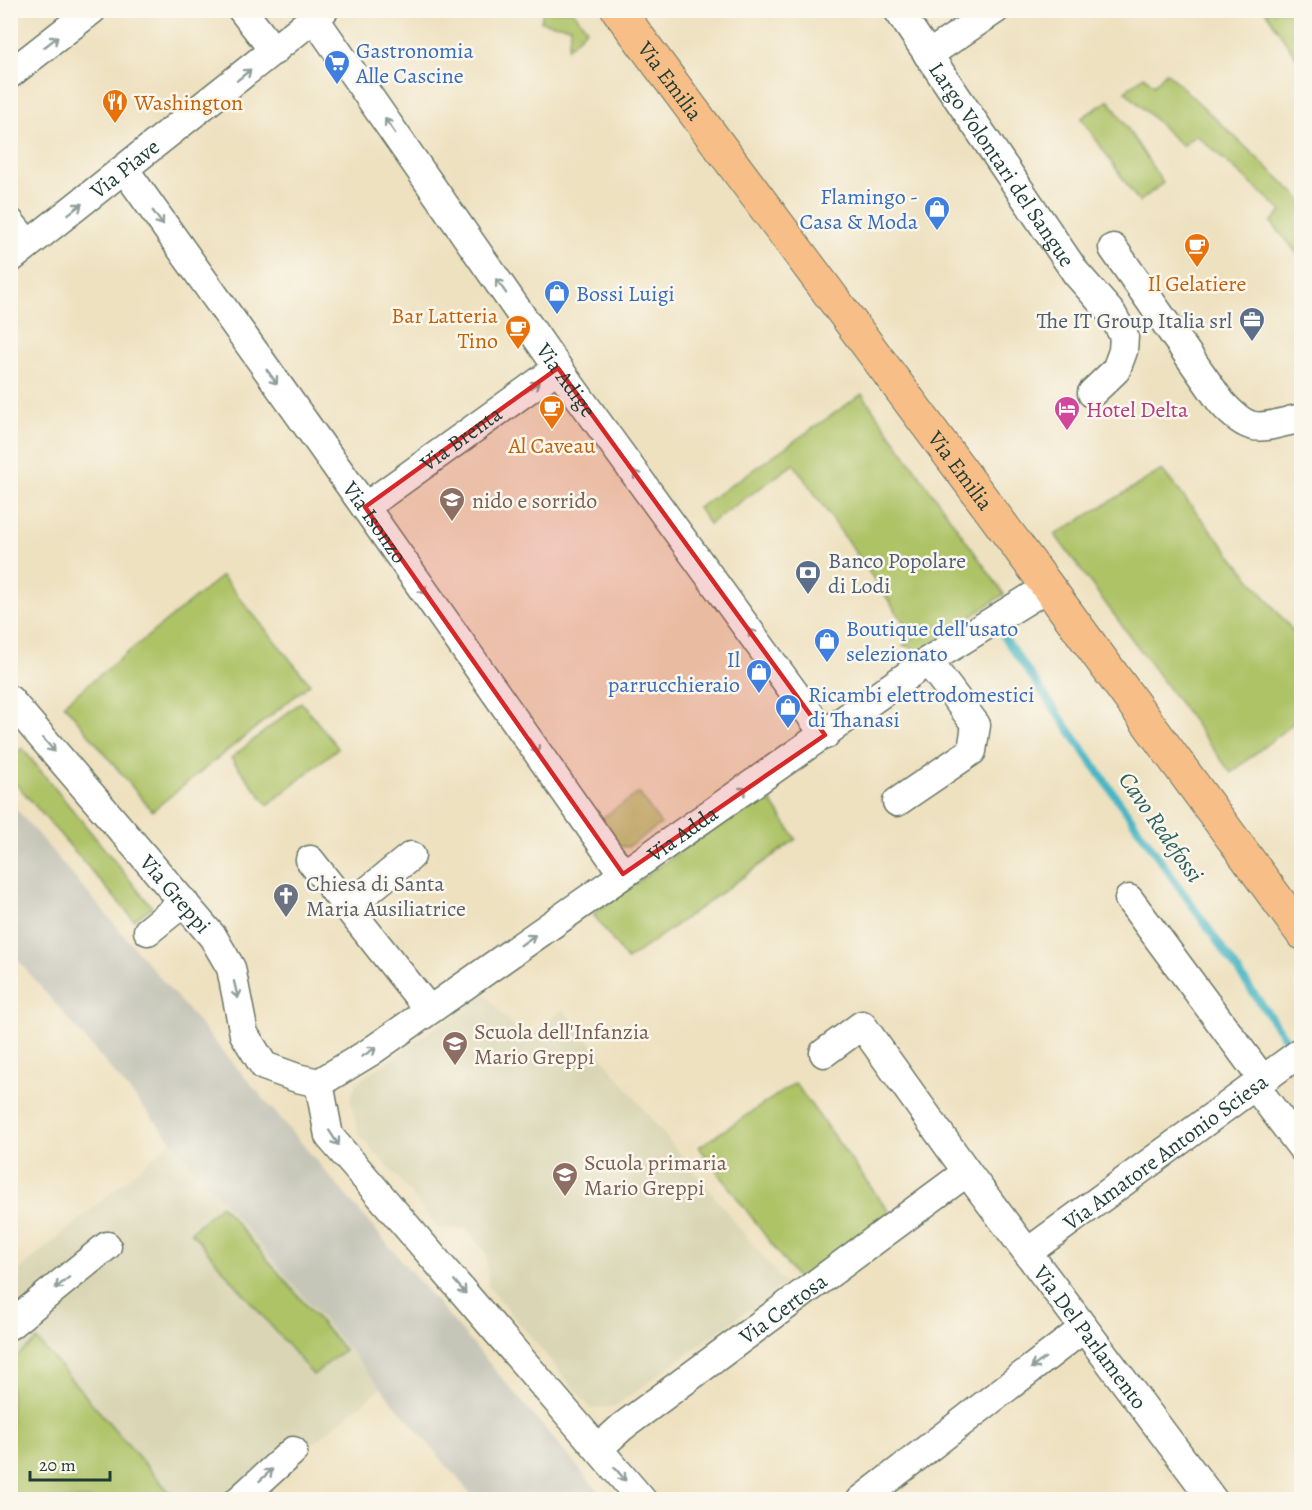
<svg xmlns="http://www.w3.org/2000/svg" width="1312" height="1510" font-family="Alegreya,serif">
<rect width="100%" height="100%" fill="#fbf7ec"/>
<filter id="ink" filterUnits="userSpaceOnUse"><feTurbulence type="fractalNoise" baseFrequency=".0167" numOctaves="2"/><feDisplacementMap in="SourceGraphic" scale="12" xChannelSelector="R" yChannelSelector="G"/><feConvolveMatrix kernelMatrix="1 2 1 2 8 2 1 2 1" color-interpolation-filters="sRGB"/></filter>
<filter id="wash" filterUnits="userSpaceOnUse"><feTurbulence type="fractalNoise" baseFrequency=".008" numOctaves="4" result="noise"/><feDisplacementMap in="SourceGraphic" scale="24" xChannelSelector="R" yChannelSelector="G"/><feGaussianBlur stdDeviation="1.35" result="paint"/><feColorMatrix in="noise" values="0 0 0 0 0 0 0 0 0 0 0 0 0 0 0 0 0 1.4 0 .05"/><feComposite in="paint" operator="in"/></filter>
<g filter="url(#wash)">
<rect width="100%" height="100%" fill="#eee1c0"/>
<g fill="#dad6b5">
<polygon points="485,994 525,1040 563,1009 785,1284 615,1406 591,1409 488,1286 486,1253 466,1229 437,1228 404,1185 359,1135 350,1100 357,1082"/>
<polygon points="172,1141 381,1388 245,1499 11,1499 10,1278"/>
</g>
<polygon fill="#c5c5b8" points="10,803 11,803 605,1499 475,1499 172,1141 11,952"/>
<g fill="#aec266" stroke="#66804d" stroke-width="1.5">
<polygon points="543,11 573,11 587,29 568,48 571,27 541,22"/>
<polygon points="1265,11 1301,11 1301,64"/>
<polygon points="1166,72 1301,199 1301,258 1271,222 1282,211 1196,135 1182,146 1125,91 1144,76 1154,85"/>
<polygon points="1109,100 1163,183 1139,202 1081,118"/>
<polygon points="862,394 1004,594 921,651 903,645 914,637 794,464 709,524 698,508"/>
<polygon points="1162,470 1301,641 1301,717 1231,773 1055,535"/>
<polygon points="222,576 310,684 152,811 64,704"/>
<polygon points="301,702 338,748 268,805 231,758"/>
<polygon points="22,748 152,907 134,920 11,778 11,758"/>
<polygon points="764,791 796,839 627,960 593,914"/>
<polygon points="639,793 661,824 628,847 619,846 600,819"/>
<polygon points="795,1083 895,1220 802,1285 699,1147"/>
<polygon points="221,1205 344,1350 313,1375 191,1232"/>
<polygon points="37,1340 170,1493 162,1500 11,1499 11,1361"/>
</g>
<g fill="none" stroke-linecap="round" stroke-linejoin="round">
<polyline stroke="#48b6c4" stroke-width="8" points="1004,637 1285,1038"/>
</g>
</g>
<g filter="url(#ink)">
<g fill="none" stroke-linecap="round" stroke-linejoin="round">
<defs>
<g id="minor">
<polyline points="242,10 274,51"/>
<path id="s1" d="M898,10L1076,273L1112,314L1124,336L1123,351L1116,370L1092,393"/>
<path id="s2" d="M315,19L558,368L825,735"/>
<polyline points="928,55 995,10"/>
<polyline points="10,74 92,10"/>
<path id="s3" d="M125,170L365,507L623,874"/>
<polyline points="10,222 28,244"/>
<path d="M1113,248L1221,402C1252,437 1261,427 1302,418"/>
<path id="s4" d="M10,259L324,10"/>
<path id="s5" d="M365,507L558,368"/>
<path id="s6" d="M10,700L213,937L231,968L244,1034L264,1066L297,1078L319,1083"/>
<polyline points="897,802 972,751 976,725 928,661"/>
<polyline points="310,860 429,1010"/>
<polyline points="1129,899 1263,1080"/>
<polyline points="348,907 411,856"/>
<polyline points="148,931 184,902"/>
<path id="s7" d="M824,1053L862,1025L967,1172L1213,1500"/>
<path id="s8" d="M319,1083L370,1052L928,661L1048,587"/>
<polyline points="319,1083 329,1136 642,1500"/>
<polyline points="1255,1086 1302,1148"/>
<path id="s9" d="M1028,1252L1302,1051"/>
<polyline points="10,1325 107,1246"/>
<path id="s10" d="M599,1448L622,1427L967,1172"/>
<polyline points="239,1500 293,1451"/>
<polyline points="861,1500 1084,1328"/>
</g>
<g id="major">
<path id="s11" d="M618,10L1048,587L1302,933"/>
</g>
</defs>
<use href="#minor" stroke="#677665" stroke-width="31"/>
<use href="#major" stroke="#677665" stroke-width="35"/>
<use href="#minor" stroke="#fff" stroke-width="28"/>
<use href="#major" stroke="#f7be87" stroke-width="33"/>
</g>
<defs><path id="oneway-shaft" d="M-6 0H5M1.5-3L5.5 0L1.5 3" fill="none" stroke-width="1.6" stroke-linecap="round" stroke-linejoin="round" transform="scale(1.5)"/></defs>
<g stroke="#8f9e9a">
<use href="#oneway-shaft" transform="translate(51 42) rotate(-38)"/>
<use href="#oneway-shaft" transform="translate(244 75) rotate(-39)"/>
<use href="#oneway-shaft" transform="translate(390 126) rotate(-125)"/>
<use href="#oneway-shaft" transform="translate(75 209) rotate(-37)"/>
<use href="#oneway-shaft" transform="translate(158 218) rotate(54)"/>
<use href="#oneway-shaft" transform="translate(501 286) rotate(-125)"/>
<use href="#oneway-shaft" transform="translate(272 377) rotate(54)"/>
<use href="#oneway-shaft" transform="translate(532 387) rotate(-36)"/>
<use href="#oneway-shaft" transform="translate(639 478) rotate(-126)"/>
<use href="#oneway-shaft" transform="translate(421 587) rotate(55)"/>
<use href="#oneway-shaft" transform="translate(754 636) rotate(-126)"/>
<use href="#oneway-shaft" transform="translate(49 745) rotate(49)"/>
<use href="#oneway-shaft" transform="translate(534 746) rotate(55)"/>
<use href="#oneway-shaft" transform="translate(740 793) rotate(-35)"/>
<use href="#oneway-shaft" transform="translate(528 940) rotate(-35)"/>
<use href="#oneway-shaft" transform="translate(236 990) rotate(77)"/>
<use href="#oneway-shaft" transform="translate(369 1052) rotate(-33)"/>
<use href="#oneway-shaft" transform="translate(334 1138) rotate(57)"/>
<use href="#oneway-shaft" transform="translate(62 1283) rotate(141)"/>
<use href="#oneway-shaft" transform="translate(460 1287) rotate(49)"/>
<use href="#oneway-shaft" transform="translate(1038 1363) rotate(143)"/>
<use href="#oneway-shaft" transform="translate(620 1474) rotate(50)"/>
<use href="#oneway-shaft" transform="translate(266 1475) rotate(-42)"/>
</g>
</g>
<path fill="#d62828" fill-opacity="0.2" stroke="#d62828" stroke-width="4.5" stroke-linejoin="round" d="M558,368L825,735L623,874L365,507Z"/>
<defs>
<symbol id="supermarket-pin" viewBox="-11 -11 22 30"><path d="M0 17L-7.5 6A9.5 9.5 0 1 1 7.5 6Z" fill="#3f7fe0" stroke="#fbf7ec"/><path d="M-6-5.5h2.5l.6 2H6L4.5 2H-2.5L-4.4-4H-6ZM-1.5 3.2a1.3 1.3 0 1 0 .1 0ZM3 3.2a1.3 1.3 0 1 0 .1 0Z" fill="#fff"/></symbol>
<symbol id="restaurant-pin" viewBox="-11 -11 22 30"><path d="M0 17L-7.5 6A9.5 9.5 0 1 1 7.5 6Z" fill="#e8710a" stroke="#fbf7ec"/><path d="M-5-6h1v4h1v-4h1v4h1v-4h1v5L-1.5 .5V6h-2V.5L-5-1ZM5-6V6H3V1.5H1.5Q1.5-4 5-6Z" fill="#fff"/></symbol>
<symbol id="shop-pin" viewBox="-11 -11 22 30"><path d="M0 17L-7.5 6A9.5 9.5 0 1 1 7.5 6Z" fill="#3f7fe0" stroke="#fbf7ec"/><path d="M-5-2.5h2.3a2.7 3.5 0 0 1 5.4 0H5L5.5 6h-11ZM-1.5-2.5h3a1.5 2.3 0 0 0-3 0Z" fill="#fff"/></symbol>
<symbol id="cafe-pin" viewBox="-11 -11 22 30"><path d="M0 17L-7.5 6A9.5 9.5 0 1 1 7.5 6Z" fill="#e8710a" stroke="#fbf7ec"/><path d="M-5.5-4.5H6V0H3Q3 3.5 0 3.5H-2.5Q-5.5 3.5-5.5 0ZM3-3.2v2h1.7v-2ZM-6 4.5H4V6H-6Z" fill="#fff"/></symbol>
<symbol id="office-pin" viewBox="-11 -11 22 30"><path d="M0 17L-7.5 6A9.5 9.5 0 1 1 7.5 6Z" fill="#5c6f8a" stroke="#fbf7ec"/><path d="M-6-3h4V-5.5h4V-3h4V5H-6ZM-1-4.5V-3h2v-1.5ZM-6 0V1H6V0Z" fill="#fff"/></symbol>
<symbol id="hotel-pin" viewBox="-11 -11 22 30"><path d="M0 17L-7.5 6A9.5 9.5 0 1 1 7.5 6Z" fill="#d1479c" stroke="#fbf7ec"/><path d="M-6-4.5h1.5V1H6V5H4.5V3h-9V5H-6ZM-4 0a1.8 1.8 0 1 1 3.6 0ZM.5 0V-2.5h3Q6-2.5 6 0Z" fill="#fff"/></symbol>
<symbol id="school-pin" viewBox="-11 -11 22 30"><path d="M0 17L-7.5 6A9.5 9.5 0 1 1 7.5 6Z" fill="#8d6e63" stroke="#fbf7ec"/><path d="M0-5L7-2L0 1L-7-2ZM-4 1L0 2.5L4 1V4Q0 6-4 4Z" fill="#fff"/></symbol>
<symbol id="bank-pin" viewBox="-11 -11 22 30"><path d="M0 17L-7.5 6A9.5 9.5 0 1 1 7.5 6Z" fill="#5c6f8a" stroke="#fbf7ec"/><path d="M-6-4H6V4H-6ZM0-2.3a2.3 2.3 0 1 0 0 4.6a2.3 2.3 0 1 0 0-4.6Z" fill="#fff"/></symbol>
<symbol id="church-pin" viewBox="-11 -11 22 30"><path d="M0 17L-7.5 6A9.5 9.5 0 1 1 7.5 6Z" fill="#6b7280" stroke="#fbf7ec"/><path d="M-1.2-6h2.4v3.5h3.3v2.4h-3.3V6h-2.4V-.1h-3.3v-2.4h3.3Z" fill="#fff"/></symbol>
</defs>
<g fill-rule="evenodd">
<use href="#supermarket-pin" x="322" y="48" width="30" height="40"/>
<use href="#restaurant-pin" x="100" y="87" width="30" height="40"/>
<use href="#shop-pin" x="922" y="194" width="30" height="40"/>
<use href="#cafe-pin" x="1182" y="231" width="30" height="40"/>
<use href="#shop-pin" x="542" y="278" width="30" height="40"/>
<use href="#office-pin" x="1237" y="305" width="30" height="40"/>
<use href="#cafe-pin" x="503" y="313" width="30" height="40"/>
<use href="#cafe-pin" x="537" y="393" width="30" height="40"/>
<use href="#hotel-pin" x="1052" y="394" width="30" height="40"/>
<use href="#school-pin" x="437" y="485" width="30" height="40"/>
<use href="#bank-pin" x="793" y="558" width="30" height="40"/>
<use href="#shop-pin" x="812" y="626" width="30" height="40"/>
<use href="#shop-pin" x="744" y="657" width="30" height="40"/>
<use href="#shop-pin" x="773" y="692" width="30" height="40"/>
<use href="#church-pin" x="271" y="881" width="30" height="40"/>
<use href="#school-pin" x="440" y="1029" width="30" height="40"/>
<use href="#school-pin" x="550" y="1160" width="30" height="40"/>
</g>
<g text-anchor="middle" stroke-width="5" stroke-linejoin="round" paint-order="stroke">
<g font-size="22" fill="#366cbe" stroke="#fbf7ec" text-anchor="start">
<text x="356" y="58">Gastronomia<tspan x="356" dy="25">Alle Cascine</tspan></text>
<text x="918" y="204" text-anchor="end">Flamingo -<tspan x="918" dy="25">Casa &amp; Moda</tspan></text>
<text x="576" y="301">Bossi Luigi</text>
<text x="846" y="636">Boutique dell'usato<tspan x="846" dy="25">selezionato</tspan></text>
<text x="740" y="667" text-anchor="end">Il<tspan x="740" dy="25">parrucchieraio</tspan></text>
<text x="808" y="702">Ricambi elettrodomestici<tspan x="808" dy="25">di Thanasi</tspan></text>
</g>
<g font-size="22" fill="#1f3d34" stroke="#fbf7ec">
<text dy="8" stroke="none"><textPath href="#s11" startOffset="88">Via Emilia</textPath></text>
<text dy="8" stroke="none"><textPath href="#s1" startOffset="186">Largo Volontari del Sangue</textPath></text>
<text dy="8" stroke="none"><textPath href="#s4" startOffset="146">Via Piave</textPath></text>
<text dy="8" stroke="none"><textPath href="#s2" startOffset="440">Via Adige</textPath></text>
<text dy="8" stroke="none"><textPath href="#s5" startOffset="118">Via Brenta</textPath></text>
<text dy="8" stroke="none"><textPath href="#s11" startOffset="574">Via Emilia</textPath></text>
<text dy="8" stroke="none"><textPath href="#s3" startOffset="432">Via Isonzo</textPath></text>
<text dy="8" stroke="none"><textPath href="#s8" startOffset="441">Via Adda</textPath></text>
<text dy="8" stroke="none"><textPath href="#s6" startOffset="255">Via Greppi</textPath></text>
<text dy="8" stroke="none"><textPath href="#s9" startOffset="170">Via Amatore Antonio Sciesa</textPath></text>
<text dy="8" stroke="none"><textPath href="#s10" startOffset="231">Via Certosa</textPath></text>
<text dy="8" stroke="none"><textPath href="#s7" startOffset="434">Via Del Parlamento</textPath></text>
</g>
<g font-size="22" fill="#c56008" stroke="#fbf7ec">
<text x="134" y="110" text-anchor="start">Washington</text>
<text x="1197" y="291">Il Gelatiere</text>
<text x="498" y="323" text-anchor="end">Bar Latteria<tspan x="498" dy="25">Tino</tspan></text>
<text x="552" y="453">Al Caveau</text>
</g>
<g font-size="22" fill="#4e5e75" stroke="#fbf7ec" text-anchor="end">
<text x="1232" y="328">The IT Group Italia srl</text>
<text x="828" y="568" text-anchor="start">Banco Popolare<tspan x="828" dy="25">di Lodi</tspan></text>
</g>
<g font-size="22" fill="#b23c85" stroke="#fbf7ec" text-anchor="start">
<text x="1086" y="417">Hotel Delta</text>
</g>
<g font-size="22" fill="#785e54" stroke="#fbf7ec" text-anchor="start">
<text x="472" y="508">nido e sorrido</text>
<text x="474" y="1039">Scuola dell'Infanzia<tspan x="474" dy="25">Mario Greppi</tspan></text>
<text x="584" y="1170">Scuola primaria<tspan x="584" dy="25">Mario Greppi</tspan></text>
</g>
<g font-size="22" fill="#5b616d" stroke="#fbf7ec" text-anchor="start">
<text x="306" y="891">Chiesa di Santa<tspan x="306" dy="25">Maria Ausiliatrice</tspan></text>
</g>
<g font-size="24" font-style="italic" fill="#2b615f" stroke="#fbf7ec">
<text transform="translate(1161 827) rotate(55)" y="8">Cavo Redefossi</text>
</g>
</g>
<rect width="1312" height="1510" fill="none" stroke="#fbf7ec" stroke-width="36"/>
<path d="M30 1471v9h80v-9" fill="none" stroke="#1f3d34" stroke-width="3"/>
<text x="39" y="1471" font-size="18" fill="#1f3d34" stroke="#fbf7ec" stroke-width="4.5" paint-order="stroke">20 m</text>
</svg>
